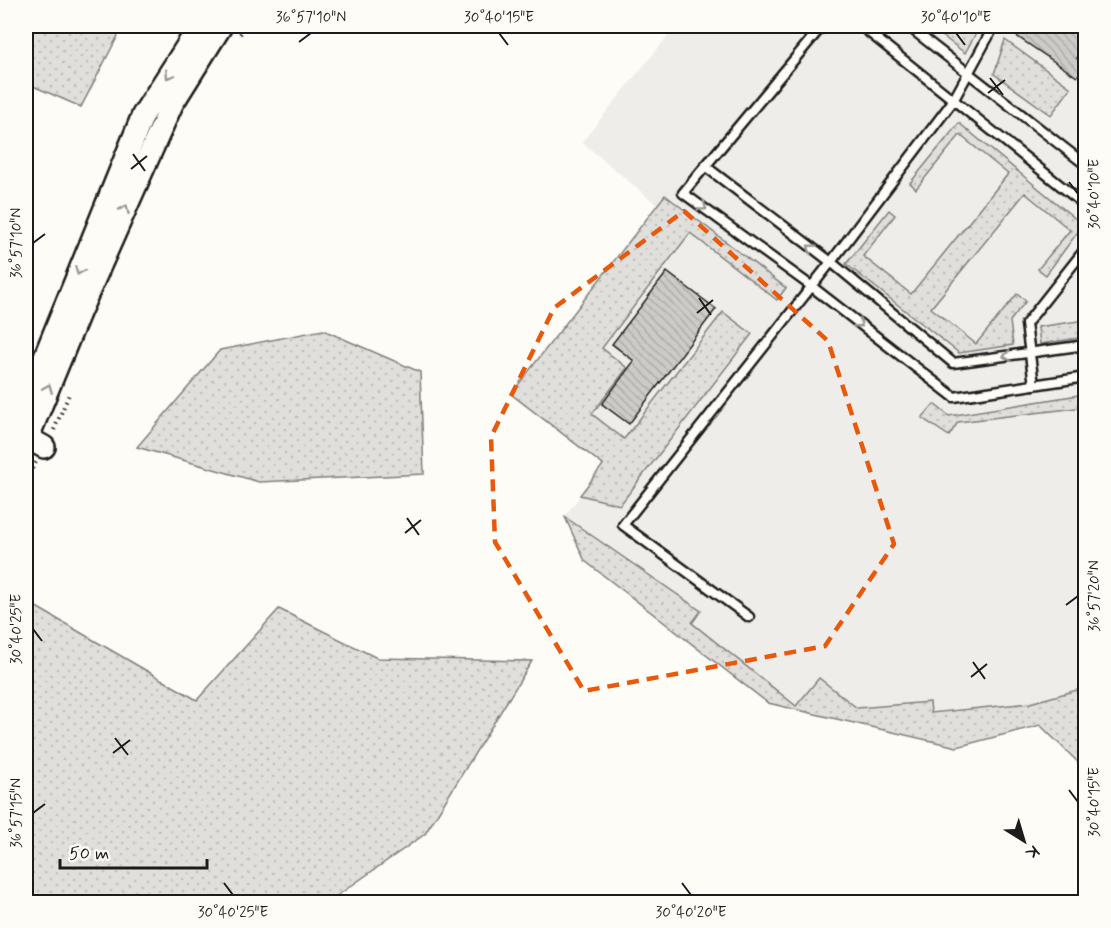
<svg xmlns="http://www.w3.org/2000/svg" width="1111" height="928" font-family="Mynerve,sans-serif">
<defs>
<pattern id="grass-dots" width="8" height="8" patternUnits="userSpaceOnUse" patternTransform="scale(1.5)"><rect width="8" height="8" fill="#e0dfdb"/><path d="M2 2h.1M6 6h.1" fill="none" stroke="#c0bfbb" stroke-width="1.8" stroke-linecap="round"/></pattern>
<pattern id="building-back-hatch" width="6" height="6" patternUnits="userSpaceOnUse" patternTransform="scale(1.5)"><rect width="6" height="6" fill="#cccbc8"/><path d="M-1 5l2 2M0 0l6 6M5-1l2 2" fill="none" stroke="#afaeab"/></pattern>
</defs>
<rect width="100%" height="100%" fill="#fdfcf7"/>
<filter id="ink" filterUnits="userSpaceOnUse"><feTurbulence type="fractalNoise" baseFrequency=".0167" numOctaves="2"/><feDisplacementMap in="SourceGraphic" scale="12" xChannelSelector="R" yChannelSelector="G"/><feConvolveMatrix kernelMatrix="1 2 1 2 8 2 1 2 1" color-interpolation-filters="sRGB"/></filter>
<g filter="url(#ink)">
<polygon fill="#eeede9" points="676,26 776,26 790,37 798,26 1085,26 1085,769 1040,725 957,747 768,703 585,561 565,516 603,465 511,394 657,205 582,142"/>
<g fill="url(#grass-dots)" stroke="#7e7e7c" stroke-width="1.5">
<polygon points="26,26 123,26 81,107 26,83"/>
<polygon points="929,26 980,26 965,53"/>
<polygon points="1005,40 1071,88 1051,115 994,74"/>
<polygon points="959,123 1083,225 1046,275 1038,269 1070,230 1025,193 931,308 976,344 1017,294 1026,301 1010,321 1013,345 959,353 846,264 889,210 895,215 863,256 911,294 1008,174 960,135 916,189 910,183"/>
<polygon points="665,195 786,288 777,300 690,233 602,348 627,368 592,414 624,439 723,312 752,334 620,505 580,495 603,465 511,394"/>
<polygon points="1085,320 1085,337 1040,344 1038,327"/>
<polygon points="323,330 420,372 424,474 259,482 137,447 220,350"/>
<polygon points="1085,394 1085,407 958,422 949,436 922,418 934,404 949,416"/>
<polygon points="565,517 701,611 692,623 796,706 819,678 857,708 930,702 931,713 1030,703 1077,690 1085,697 1085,769 1040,725 957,747 768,703 585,561"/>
<polygon points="26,601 197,700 279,609 377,658 532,661 425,834 328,902 26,902"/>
</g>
<g fill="url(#building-back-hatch)" stroke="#1c1c1c" stroke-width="1.5">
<polygon points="1021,26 1086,26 1086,45 1077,58 1086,65 1077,77 1015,35"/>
<polygon points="667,272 716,309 629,424 602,404 634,361 612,344"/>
</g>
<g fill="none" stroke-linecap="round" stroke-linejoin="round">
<defs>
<g id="service">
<polyline points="822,26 683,193 811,286 954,397 1086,377"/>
<polyline points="861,26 1086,206"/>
<polyline points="908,26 1086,165"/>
<polyline points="705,166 831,262 953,363 1086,345"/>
<polyline points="1034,385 1026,324 1086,248"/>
<polyline points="749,617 623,525 831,262 953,101 994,26"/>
</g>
<g id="tertiary">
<polyline points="26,403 143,115 200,26"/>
<polyline points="26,437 44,447"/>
<polyline points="26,442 79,313 172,104 221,26"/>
</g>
</defs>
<use href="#service" stroke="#1c1c1c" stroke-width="13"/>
<use href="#tertiary" stroke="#1c1c1c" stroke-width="26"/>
<g stroke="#1c1c1c" stroke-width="4" stroke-dasharray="1.5 4.5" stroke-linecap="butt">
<polyline points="240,34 246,26"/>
<polyline points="54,430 70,392"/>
<polyline points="26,479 36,462"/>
<polyline points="1086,679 1080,686 1086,691"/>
</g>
<use href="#service" stroke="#fdfcf7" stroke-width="8"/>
<use href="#tertiary" stroke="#fdfcf7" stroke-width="21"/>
</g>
<defs><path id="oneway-chevron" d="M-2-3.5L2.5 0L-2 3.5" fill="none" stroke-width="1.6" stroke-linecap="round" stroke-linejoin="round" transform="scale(1.5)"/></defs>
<g stroke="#989794">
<use href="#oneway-chevron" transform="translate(169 75) rotate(122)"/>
<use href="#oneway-chevron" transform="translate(703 207) rotate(36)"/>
<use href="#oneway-chevron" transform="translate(125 209) rotate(-66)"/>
<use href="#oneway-chevron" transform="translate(811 248) rotate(-143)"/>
<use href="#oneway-chevron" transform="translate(79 271) rotate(112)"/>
<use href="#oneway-chevron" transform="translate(859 324) rotate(38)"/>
<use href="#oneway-chevron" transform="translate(1007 356) rotate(172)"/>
<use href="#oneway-chevron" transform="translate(48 388) rotate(-68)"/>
</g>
</g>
<path fill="none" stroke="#e8590c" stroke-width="4.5" stroke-dasharray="12 8" stroke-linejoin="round" d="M684,211L828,341L894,544L825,646L584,691L495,542L491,437L554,308Z"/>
<path fill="none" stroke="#1c1c1c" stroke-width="2" d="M499,33L508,45M956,33L965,45M299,42L311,33M990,78L1003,95M988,93L1005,80M133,154L145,171M131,169L147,156M1069,182L1078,194M33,243L45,234M699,298L711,315M697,313L713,300M407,518L419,535M405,533L421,520M1066,605L1078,596M33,629L42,641M973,662L985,679M971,677L987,664M115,738L128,755M113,753L130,740M1069,790L1078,802M33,813L45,804M224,883L233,895M682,883L691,895"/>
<rect width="1111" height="928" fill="none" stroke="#fdfcf7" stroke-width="66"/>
<g transform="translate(1024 841) rotate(143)" stroke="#fdfcf7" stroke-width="4.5" paint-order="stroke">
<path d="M0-4.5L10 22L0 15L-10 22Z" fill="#1c1c1c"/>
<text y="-9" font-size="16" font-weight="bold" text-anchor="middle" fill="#1c1c1c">K</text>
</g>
<path d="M60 859v9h147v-9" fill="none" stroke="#1c1c1c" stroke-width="3"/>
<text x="69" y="859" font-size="18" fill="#1c1c1c" stroke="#fdfcf7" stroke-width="4.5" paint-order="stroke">50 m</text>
<rect x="33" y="33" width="1045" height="862" fill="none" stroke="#1c1c1c" stroke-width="2"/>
<g font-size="15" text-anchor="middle" fill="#1c1c1c">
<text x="311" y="22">36°57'10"N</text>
<text x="499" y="22">30°40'15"E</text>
<text x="956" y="22">30°40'10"E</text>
<text transform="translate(1094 194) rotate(-90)" y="5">30°40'10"E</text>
<text transform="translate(16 243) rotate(-90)" y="5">36°57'10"N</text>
<text transform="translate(1094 596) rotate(-90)" y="5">36°57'20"N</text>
<text transform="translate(16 629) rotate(-90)" y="5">30°40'25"E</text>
<text transform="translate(1094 802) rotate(-90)" y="5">30°40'15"E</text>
<text transform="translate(16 813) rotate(-90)" y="5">36°57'15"N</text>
<text x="233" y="917">30°40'25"E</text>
<text x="691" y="917">30°40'20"E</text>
</g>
</svg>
